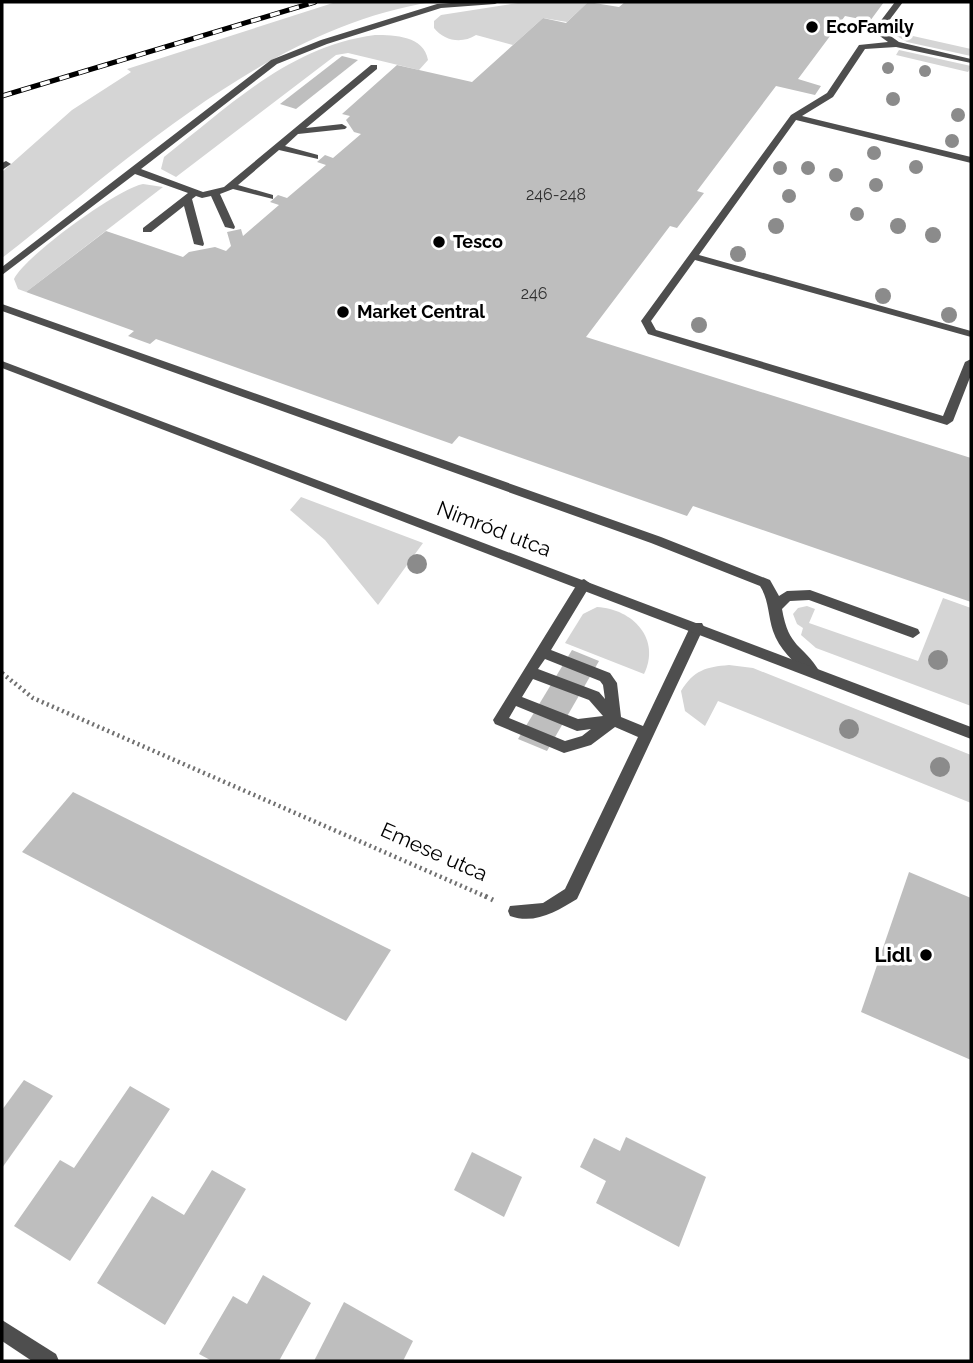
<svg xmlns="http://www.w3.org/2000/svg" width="973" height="1363" font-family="Raleway,sans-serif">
<rect width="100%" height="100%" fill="#fff"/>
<g fill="#d5d5d5">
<path d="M336,2H432C267,28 130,159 2,258V172L72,110L131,72L127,69Z"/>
<path d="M524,2H588L567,22L543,18L513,45L476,35C462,44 444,41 434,28V21L441,15Z"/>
<polygon points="891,25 907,28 904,34 971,49 971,56 907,42 888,31"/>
<path d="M375,35C395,35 424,36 428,60L419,70L348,53L336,55L176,177L161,169L164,157C230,106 289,46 375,35Z"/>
<polygon points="899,50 971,66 971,67 968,72 896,55"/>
<path d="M143,184L163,187L26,292L18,289L14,279C25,256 117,189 143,184Z"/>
<polygon points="301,497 423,543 378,605 325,540 290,510"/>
<polygon points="943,598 971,608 971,706 816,648 801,635 803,628 797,624 793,614 798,608 807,606 815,609 809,623 918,661"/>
<path d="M597,607C633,609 661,639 644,674L565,643L583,614Z"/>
<path d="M729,665L753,668L971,755V803L718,701L705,726L685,711L681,691C694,670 706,667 729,665Z"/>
</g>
<g fill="#bebebe">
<polygon points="588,2 619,7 625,2 884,2 870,21 845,16 798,79 821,86 815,95 776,86 697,191 704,193 677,228 670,226 586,337 971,458 971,602 693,506 687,516 459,436 452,444 156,339 150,344 128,336 134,331 26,292 106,231 183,257 189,252 215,247 226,251 231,246 227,232 241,229 243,236 279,205 270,202 278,195 287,198 326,165 317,162 325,155 333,158 361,134 354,132 346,120 350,116 342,114 397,65 472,82 543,18 566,23"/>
<polygon points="342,56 358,60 296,109 280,104"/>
<polygon points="572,650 599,661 547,751 518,739"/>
<polygon points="73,792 391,950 346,1021 22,852"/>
<polygon points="909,872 971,898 971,1060 861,1012"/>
<polygon points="24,1080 53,1096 2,1168 2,1110"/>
<polygon points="130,1086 170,1109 70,1261 14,1226 60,1160 74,1168"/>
<polygon points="626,1137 706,1177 679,1247 596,1203 606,1181 580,1167 594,1138 620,1151"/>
<polygon points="472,1152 522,1177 504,1217 454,1190"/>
<polygon points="212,1170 246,1189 165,1325 97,1283 152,1196 184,1215"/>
<polygon points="263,1275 311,1303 279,1361 212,1361 199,1354 233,1296 247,1304"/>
<polygon points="344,1302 413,1341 403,1361 314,1361"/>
</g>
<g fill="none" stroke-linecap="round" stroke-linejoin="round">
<polyline stroke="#707070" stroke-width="4.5" stroke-dasharray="2 3.5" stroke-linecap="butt" points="2,673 33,698 489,898"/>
<polyline stroke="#707070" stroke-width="5" stroke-dasharray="2.5 4.5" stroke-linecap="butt" points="485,896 493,900"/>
<g fill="#4e4e4e" fill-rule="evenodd">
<polygon points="465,2 499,2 495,4 441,8 327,44 277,64 141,169 203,192 224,187 371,65 377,65 377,69 306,128 342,124 347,127 345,129 298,134 285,146 318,155 318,159 279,150 238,185 273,195 273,199 233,189 220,194 235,227 234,229 225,227 211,196 202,198 196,196 192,199 204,244 203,246 194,244 184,206 151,232 143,232 143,228 188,193 135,174 2,275 2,267 271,60 321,40 437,4"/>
<polygon points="895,2 903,2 882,30 899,42 971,59 971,63 896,47 865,49 833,97 802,116 971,157 971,163 796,120 699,255 971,331 971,337 695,260 651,321 656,330 943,416 965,362 971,359 971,375 953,421 947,425 648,334 641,321 791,115 827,93 859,45 888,42 873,31"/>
<path d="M2,304L661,537L770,580L779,596L787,591L810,590L918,629L920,633L913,638L809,600L790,601L782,609C789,649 802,643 820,672L818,676H808C794,662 779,649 773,631C768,616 769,600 760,586L651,543L2,311Z"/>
<path d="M584,579L591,584L551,650L610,673L617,683L621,717L643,726L692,623H702L704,627L577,899C557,911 535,925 510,916L508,911L510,906L543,903L565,889L638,737L615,727L591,745L564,753L495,724L493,720L579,581ZM545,659L600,681L603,685L605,699L599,692L538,669ZM533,679L589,700L603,716L578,719L522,697ZM516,706L577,731L591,729L582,736L565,741L509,718Z"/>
</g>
<g fill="#4e4e4e" fill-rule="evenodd">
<polygon points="6,161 11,164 2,170 2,163"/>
<polygon points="2,361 971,727 971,739 2,368"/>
<polygon points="2,1320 56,1354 59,1361 32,1361 2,1341"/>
</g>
<defs>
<polyline id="rail" points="2,96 315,2"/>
</defs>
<use href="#rail" stroke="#000" stroke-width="5"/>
<use href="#rail" stroke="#fff" stroke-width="3.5" stroke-dasharray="10" stroke-linecap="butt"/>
</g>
<g fill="#8b8b8b">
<circle cx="888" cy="68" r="6"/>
<circle cx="925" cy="71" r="6"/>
<circle cx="893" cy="99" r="7"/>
<circle cx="958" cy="115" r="7"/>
<circle cx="952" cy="141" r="7"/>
<circle cx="874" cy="153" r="7"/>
<circle cx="916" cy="167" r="7"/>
<circle cx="780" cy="168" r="7"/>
<circle cx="808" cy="168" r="7"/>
<circle cx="836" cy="175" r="7"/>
<circle cx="876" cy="185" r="7"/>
<circle cx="789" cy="196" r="7"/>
<circle cx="857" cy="214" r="7"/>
<circle cx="776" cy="226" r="8"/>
<circle cx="898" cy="226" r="8"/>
<circle cx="933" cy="235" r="8"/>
<circle cx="738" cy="254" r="8"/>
<circle cx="883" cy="296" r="8"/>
<circle cx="949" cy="315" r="8"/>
<circle cx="699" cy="325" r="8"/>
<circle cx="417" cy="564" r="10"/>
<circle cx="938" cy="660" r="10"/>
<circle cx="849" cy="729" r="10"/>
<circle cx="940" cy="767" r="10"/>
</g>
<g fill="#000" stroke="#fff" stroke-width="2.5">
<circle cx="812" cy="27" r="7"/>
<circle cx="439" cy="242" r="7"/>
<circle cx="343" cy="312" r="7"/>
<circle cx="926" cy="955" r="7"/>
</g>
<g text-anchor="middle" stroke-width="7" stroke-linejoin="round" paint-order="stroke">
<g font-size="16" fill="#303030">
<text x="556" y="200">246-248</text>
<text x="534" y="299">246</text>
</g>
<g font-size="18" font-weight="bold" fill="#000" stroke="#fff" text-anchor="start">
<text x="826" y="33">EcoFamily</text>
<text x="453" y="248">Tesco</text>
<text x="357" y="318">Market Central</text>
</g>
<g font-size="21" fill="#000" stroke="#fff">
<text transform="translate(494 529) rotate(21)" y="7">Nimród utca</text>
<text transform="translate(434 852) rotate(24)" y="7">Emese utca</text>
</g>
<g font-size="21" font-weight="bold" fill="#000" stroke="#fff" text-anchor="end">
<text x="912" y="962">Lidl</text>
</g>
</g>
<rect width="973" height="1363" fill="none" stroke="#000000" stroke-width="7"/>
</svg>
